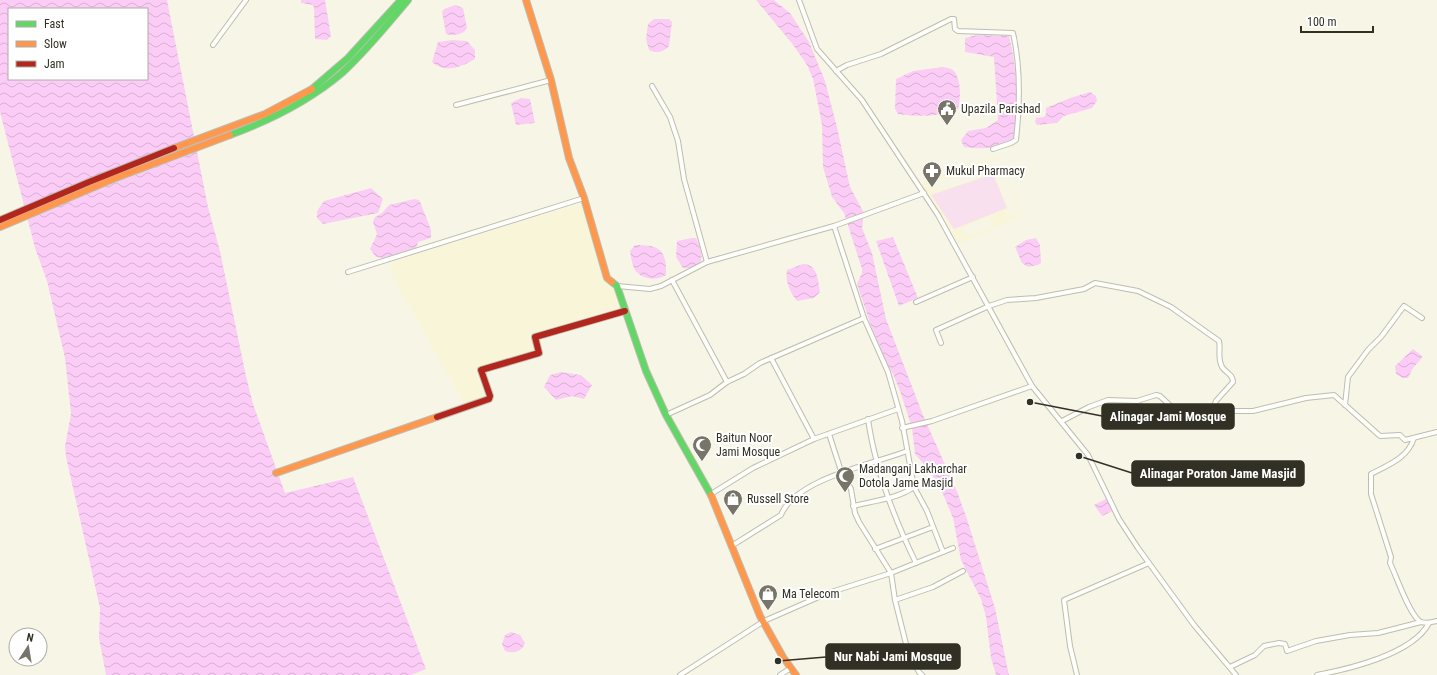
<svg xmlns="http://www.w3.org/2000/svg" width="1437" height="675" font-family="'Roboto Condensed',sans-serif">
<defs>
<pattern id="water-waves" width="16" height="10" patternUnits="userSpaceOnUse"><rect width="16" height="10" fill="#fbcdf6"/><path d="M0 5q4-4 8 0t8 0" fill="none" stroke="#d8b0d3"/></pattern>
</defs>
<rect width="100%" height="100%" fill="#f7f6e6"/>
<g fill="#f8f5d9" fill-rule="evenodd">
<path d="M998,155L1022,216L959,244L921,183ZM998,158L1019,213L1008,217L1005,211L1009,210L994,171L982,175L978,165ZM974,171L976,179L937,191L934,183ZM989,217L993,226L965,237L962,228Z"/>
<polygon points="583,203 602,277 614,288 620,308 530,334 534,352 476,368 484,397 464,404 395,281 389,263"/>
</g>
<polygon fill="#f8e0ef" points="993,174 1007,208 954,229 931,195"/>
<g fill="url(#water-waves)" fill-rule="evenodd">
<path d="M0,0H167L208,207L220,251L246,376L253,404L285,493L353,477L426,669L411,675H106L99,638L100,608L66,457L65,446L71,414L65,358L47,281L35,248L0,112ZM9,9H147V79H9Z"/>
<polygon points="301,0 325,0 331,36 327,40 315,39 314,8 313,5 301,3"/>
<polygon points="756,0 774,0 790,13 809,42 825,81 837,127 850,187 864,213 862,228 872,253 886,319 923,415 958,494 967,519 995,608 1009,675 996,675 991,658 986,617 981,599 961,560 953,518 943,494 931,473 915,454 912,428 901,394 893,374 887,363 870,323 857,284 862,273 862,269 844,213 832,197 823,167 822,125 813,79 807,65 794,46"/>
<path d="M455,5L463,8L467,28C464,35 453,36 446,34L442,12L444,9Z"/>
<path d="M669,19L672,22L669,46C665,52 655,54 649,50L646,39L648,24L654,19Z"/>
<path d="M977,35L1009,36C1018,71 1018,104 1014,140C999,148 981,150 964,147L961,140L968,131L986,128L998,120L994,57L965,52V38Z"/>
<path d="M453,40L467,41L475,50V59C461,67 445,74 432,62L438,42Z"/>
<path d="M943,67C947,68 952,68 955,72C961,81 961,99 958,109C940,117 917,117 898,114L895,109L896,79L913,71Z"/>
<polygon points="1090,92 1096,96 1097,101 1092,108 1064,116 1057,123 1037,125 1035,122 1036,118 1044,117 1046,114 1046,108 1070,98"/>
<polygon points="521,98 530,99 535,123 516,125 511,103"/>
<polygon points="371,188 383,199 378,213 323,224 317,218 317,211 324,201"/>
<polygon points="414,199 419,200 421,204 431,230 431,238 418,242 416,249 383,258 376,257 370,249 377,234 373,222 375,217 382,213 389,205"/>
<polygon points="893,237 918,298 899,306 876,241"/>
<path d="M692,238H696C704,255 706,269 683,268L676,257L677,241Z"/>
<polygon points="1036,238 1040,245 1041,263 1038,265 1028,267 1022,263 1015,247 1026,240"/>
<path d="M635,245C659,245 667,249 666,275C657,281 642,280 635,270C632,265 631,257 630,251Z"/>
<path d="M803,264C818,264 818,281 820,292L814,298L797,301C790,292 785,282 787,270Z"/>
<polygon points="1413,349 1422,356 1422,358 1413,368 1408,378 1402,378 1396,374 1395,366"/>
<polygon points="561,372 581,375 592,385 584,399 572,396 556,400 544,387 550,375"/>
<polygon points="1106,499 1109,501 1113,511 1102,516 1094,505"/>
<path d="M511,632L520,635L525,643C522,652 513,654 505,651L502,644L505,635Z"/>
</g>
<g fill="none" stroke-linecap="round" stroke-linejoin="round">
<defs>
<g id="street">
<polyline points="799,0 817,49 862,100 938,215 1032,386 1088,455 1119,519 1138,548 1194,625 1236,675"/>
<polyline points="213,45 246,0"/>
<path d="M836,71L847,65L881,54L951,19H954L955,29L958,31L1013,33C1021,68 1020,104 1016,140L1011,143L993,149"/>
<polyline points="652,86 670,117 678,141 684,179 707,262"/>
<polyline points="456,105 551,80"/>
<polyline points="834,226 864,318 888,372 902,421 914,487 927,511 943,552"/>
<polyline points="348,272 584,198"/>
<polyline points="672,280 727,382"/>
<polyline points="617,286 650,289 661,286 707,262 834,226 924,193"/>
<polyline points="916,302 973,277"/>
<path d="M941,343L936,330L989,306L1007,300L1036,298L1084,289L1095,283L1138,291L1171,307L1219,341C1221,350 1217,357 1222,367C1226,373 1233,374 1233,382L1216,401L1213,409"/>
<polyline points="771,358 814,439"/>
<polyline points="1345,405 1348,377 1368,350 1381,337 1404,306 1422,318"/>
<polyline points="666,415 710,395 727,382 744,374 760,363 864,318"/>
<path d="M868,419C875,469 894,518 916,563"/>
<polyline points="1062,421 1089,407 1108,400 1137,401 1156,395 1160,396 1177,412 1182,413 1206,408 1223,411 1253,411 1306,398 1334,395 1380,436 1400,435 1405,440 1437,432"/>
<polyline points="902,428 932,421 1032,386"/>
<polyline points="829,434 841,471 851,489 855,513 859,522 891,573 895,600 906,644 912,660 919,672 922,675"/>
<path d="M1414,438C1408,458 1388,465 1371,474V494L1391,557L1390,563C1396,575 1410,617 1421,622C1427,624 1432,622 1437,621"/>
<polyline points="711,494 753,468 814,439 898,409"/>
<path d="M853,506C873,501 897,499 914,487"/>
<path d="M733,545L781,515C795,479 874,464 907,451"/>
<polyline points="875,549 933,527"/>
<polyline points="895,600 933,587 963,571"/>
<polyline points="1230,667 1255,655 1264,646 1279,643 1285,644 1287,651 1316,641 1350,635 1378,633 1421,622"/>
<polyline points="680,675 764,621 828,593 891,573 953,548"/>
<polyline points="780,675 791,668"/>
<polyline points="1077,675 1070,646 1064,600 1149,563"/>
<path d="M1317,675C1349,669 1413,654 1429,623"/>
</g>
<g id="fast">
<polyline points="312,89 348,58 401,0"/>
<path d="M230,135C271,120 309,101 342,73C366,51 387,25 408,0"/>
<polyline points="612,282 617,286 646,371 666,415 711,495"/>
</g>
<g id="slow">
<polyline points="526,0 551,80 569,158 584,198 607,278 612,282"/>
<polyline points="174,148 265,114 312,89"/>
<polyline points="0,227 113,179 230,135"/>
<polyline points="276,473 437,417"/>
<polyline points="711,495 760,616 783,657 796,675"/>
</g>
<g id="jam">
<polyline points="0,220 89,182 174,148"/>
<polyline points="437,417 489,399 490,396 481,370 539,353 535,337 625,311"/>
</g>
</defs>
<use href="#street" stroke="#bebdb1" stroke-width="6"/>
<use href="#fast" stroke="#bebdb1" stroke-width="8"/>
<use href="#slow" stroke="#bebdb1" stroke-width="8"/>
<use href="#jam" stroke="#bebdb1" stroke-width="8"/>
<use href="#street" stroke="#fefefb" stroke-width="4"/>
<use href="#fast" stroke="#63d668" stroke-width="6"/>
<use href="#slow" stroke="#ff974d" stroke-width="6"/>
<use href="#jam" stroke="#b3261e" stroke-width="6"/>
</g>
<defs>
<symbol id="civic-pin" viewBox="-11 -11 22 30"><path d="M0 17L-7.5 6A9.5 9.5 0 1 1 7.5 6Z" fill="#777569" stroke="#fff"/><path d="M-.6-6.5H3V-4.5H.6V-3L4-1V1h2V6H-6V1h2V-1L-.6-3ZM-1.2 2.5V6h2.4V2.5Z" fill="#fff"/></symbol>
<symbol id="pharmacy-pin" viewBox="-11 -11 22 30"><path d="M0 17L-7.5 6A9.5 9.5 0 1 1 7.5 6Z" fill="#777569" stroke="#fff"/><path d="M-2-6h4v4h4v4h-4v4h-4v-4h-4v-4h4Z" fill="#fff"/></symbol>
<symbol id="mosque-pin" viewBox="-11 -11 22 30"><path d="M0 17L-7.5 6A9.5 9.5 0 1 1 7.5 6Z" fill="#777569" stroke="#fff"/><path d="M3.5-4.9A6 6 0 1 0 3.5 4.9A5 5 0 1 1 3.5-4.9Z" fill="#fff"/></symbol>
<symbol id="shop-pin" viewBox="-11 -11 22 30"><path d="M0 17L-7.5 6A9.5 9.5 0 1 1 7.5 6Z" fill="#777569" stroke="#fff"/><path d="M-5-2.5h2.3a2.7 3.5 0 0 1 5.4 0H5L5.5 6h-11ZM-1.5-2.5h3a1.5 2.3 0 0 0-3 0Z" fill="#fff"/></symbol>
</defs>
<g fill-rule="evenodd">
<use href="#civic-pin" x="936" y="98" width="22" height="30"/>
<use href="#pharmacy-pin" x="921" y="160" width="22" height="30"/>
<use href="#mosque-pin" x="691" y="434" width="22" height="30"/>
<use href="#mosque-pin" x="834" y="465" width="22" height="30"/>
<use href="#shop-pin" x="722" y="488" width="22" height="30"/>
<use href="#shop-pin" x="757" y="583" width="22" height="30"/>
</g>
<g text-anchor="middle" stroke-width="4" stroke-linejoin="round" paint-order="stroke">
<g font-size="12" fill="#323025" stroke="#fff" text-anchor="start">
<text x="961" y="113">Upazila Parishad</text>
<text x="946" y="175">Mukul Pharmacy</text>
<text x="716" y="442">Baitun Noor<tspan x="716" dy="14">Jami Mosque</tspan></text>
<text x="859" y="473">Madanganj Lakharchar<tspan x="859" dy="14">Dotola Jame Masjid</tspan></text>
<text x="747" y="503">Russell Store</text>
<text x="782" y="598">Ma Telecom</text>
</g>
</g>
<path fill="none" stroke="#323025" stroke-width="1.5" d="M1030 402L1102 416M1079 456L1132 473M778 661L826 657"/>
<g fill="#323025" stroke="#fff" stroke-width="1.5">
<circle cx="1030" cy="402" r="4"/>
<circle cx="1079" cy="456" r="4"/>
<circle cx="778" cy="661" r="4"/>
</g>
<g fill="#323025" stroke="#323025" stroke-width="1.5">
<rect x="1102" y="404" width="132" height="25" rx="4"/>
<rect x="1132" y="461" width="172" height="25" rx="4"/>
<rect x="826" y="644" width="134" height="25" rx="4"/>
</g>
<g font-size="13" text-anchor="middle" font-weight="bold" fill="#fff">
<text x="1168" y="421">Alinagar Jami Mosque</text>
<text x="1218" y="478">Alinagar Poraton Jame Masjid</text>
<text x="893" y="661">Nur Nabi Jami Mosque</text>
</g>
<rect x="8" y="8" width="140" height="72" fill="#ffffff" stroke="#adaca8"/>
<rect x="16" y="21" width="20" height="6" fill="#63d668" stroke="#adaca8"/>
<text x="44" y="28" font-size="12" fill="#323025">Fast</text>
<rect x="16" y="41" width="20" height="6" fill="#ff974d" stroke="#adaca8"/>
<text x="44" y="48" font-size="12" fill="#323025">Slow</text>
<rect x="16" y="61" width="20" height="6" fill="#b3261e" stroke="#adaca8"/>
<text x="44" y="68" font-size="12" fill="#323025">Jam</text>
<g transform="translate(28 647) rotate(12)"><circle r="19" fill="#ffffff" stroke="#adaca8"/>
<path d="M0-3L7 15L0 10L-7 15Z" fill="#777569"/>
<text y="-6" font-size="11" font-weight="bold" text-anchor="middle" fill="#323025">N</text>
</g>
<path d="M1301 26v6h72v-6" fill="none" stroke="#323025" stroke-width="2"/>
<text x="1307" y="26" font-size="12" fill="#323025" stroke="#ffffff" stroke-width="3" paint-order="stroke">100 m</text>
</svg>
